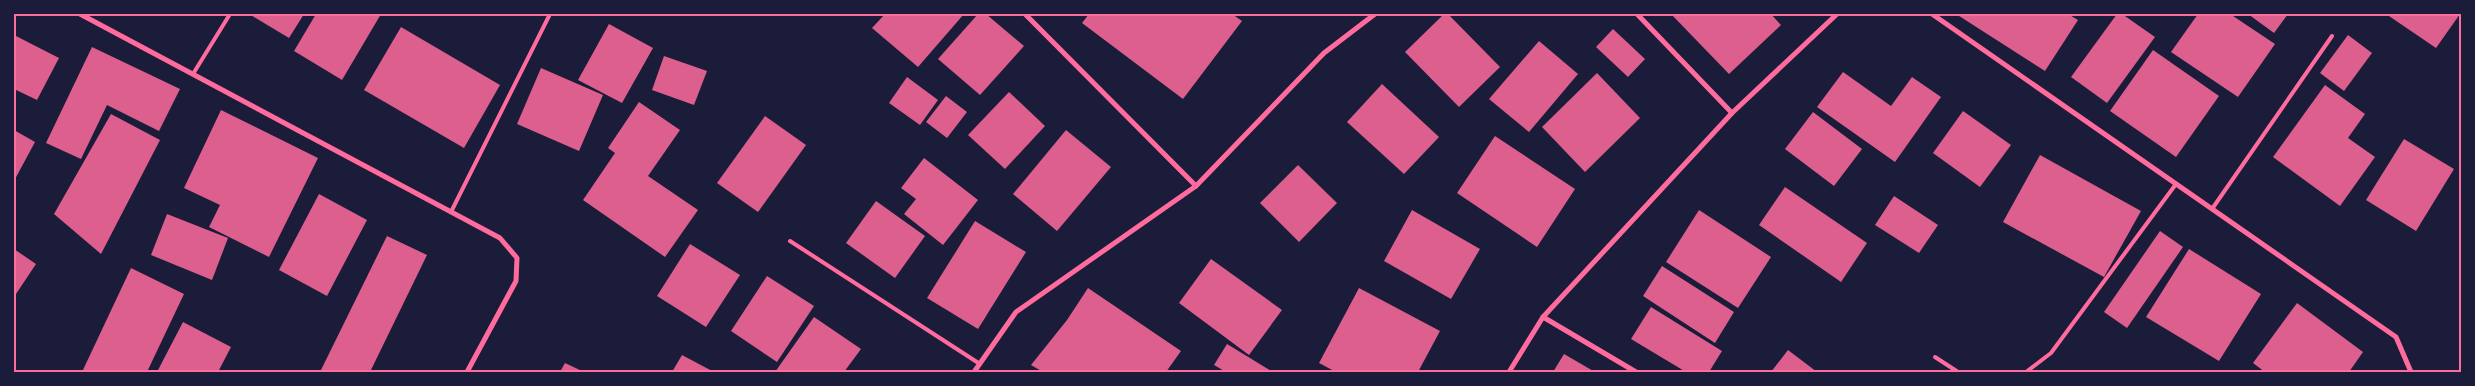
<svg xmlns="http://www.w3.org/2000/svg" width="2475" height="386" font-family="'Noto Sans',sans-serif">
<rect width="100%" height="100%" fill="#1b1b3a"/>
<g fill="#dd5f8e">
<polygon points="249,14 304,14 289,38"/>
<polygon points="316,14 381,14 342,80 294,51"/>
<polygon points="885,14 964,14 918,67 872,28"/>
<polygon points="978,14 986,14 1024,46 980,95 938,59"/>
<polygon points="1089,14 1232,14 1242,21 1183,99 1082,23"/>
<polygon points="1444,14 1448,14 1500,67 1459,107 1405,52"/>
<polygon points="1671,14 1771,14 1781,25 1729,74"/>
<polygon points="1956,14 2068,14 2078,20 2045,71"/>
<polygon points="2117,14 2122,14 2155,37 2107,103 2071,77"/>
<polygon points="2198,14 2230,14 2275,44 2238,97 2171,52"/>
<polygon points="2248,14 2288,14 2274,33"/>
<polygon points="2386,14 2460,14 2436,48"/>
<polygon points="609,24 653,48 622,103 578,80"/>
<polygon points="401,27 500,85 464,148 364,90"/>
<polygon points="1613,29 1645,59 1628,77 1596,47"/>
<polygon points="14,35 59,58 37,100 14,89"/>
<polygon points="2348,35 2372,53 2344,91 2320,73"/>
<polygon points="1539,41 1578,74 1529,132 1489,99"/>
<polygon points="92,47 180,89 159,131 107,105 81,159 46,143"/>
<polygon points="2153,50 2219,96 2176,157 2110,111"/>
<polygon points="664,56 707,71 694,105 652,90"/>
<polygon points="541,68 603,95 579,151 517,124"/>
<polygon points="1843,72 1891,106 1912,77 1941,97 1895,162 1817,107"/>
<polygon points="1597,73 1640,118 1585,172 1542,127"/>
<polygon points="907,77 938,100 920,125 889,103"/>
<polygon points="1382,84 1439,137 1404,174 1347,122"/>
<polygon points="2325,85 2365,114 2348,138 2375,157 2340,206 2273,157"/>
<polygon points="1009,92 1045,126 1005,169 968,135"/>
<polygon points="946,96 967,112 947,138 926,122"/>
<polygon points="639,102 680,130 648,176 698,210 665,257 583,200 615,153 608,148"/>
<polygon points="221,110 318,158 269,257 209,227 220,205 184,188"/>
<polygon points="1963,111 2011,145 1980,187 1933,153"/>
<polygon points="1813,112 1862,149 1834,186 1785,149"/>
<polygon points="111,114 160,140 101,254 54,214"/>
<polygon points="765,116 806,145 758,212 717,183"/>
<polygon points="14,130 35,142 14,181"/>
<polygon points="1066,130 1111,167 1057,231 1013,194"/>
<polygon points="1495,136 1575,189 1537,247 1457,193"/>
<polygon points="2404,139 2454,169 2416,231 2366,200"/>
<polygon points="2040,155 2141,211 2104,277 2003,222"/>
<polygon points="924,158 978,200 943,245 904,214 916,199 901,188"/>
<polygon points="1298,165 1337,203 1299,242 1260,203"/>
<polygon points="1785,187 1867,243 1841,282 1759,225"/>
<polygon points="319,194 367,220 327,296 279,270"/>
<polygon points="1894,196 1938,225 1919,253 1875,225"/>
<polygon points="876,201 925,236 895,278 846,243"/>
<polygon points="1412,210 1480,249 1451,299 1384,261"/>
<polygon points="1699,210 1771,257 1738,308 1666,262"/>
<polygon points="167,214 228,238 212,280 151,255"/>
<polygon points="975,221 1026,252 978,329 927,298"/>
<polygon points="2160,231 2183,247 2127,328 2104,312"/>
<polygon points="387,236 427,255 370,372 320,372"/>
<polygon points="690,244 740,275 706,327 657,296"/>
<polygon points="14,249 36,264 14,297"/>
<polygon points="2189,249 2261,294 2219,361 2146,317"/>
<polygon points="1211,259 1282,310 1249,355 1179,303"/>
<polygon points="1662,266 1734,312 1715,343 1643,296"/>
<polygon points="131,268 184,294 147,372 82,372"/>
<polygon points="767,276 814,306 777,362 731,331"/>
<polygon points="1088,288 1181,351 1166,372 1043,372 1031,365 1067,320"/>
<polygon points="1359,288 1440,331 1418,372 1336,372 1319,363"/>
<polygon points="2297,303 2363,352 2349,372 2265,372 2253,363"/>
<polygon points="1651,307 1722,351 1709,372 1686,372 1631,339"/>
<polygon points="814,317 861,349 844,372 775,372"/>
<polygon points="183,322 231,347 218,372 157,372"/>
<polygon points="1227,344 1273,372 1226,372 1214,365"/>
<polygon points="1788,350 1817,372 1771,372"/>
<polygon points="1564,354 1595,372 1553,372"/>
<polygon points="682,355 714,372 672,372"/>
<polygon points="565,363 584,372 560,372"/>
</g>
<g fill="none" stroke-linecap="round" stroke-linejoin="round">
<g stroke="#ff6b9d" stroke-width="4">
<polyline points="193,74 230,14"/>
<polyline points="2212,209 2332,36"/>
<polyline points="451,212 550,14"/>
<polyline points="790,241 980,364"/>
<polyline points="1935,357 1958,372"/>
<polyline points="2026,372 2051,353 2176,184"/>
</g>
<g stroke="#ff6b9d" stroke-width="5">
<polyline points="80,14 500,238 517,258 516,281 467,372"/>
<polyline points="1025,14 1196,186"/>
<polyline points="1637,14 1732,113"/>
<polyline points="1932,14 2396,337 2411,372"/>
<polyline points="1543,317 1636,372"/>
<polyline points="974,372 1016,312 1196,186 1324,53 1375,14"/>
<polyline points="1509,372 1543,317 1732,113 1837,14"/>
</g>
</g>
<rect width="2475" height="386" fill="none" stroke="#1b1b3a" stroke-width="30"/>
<rect x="15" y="15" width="2445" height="356" fill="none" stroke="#ff6b9d" stroke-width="2"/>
</svg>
